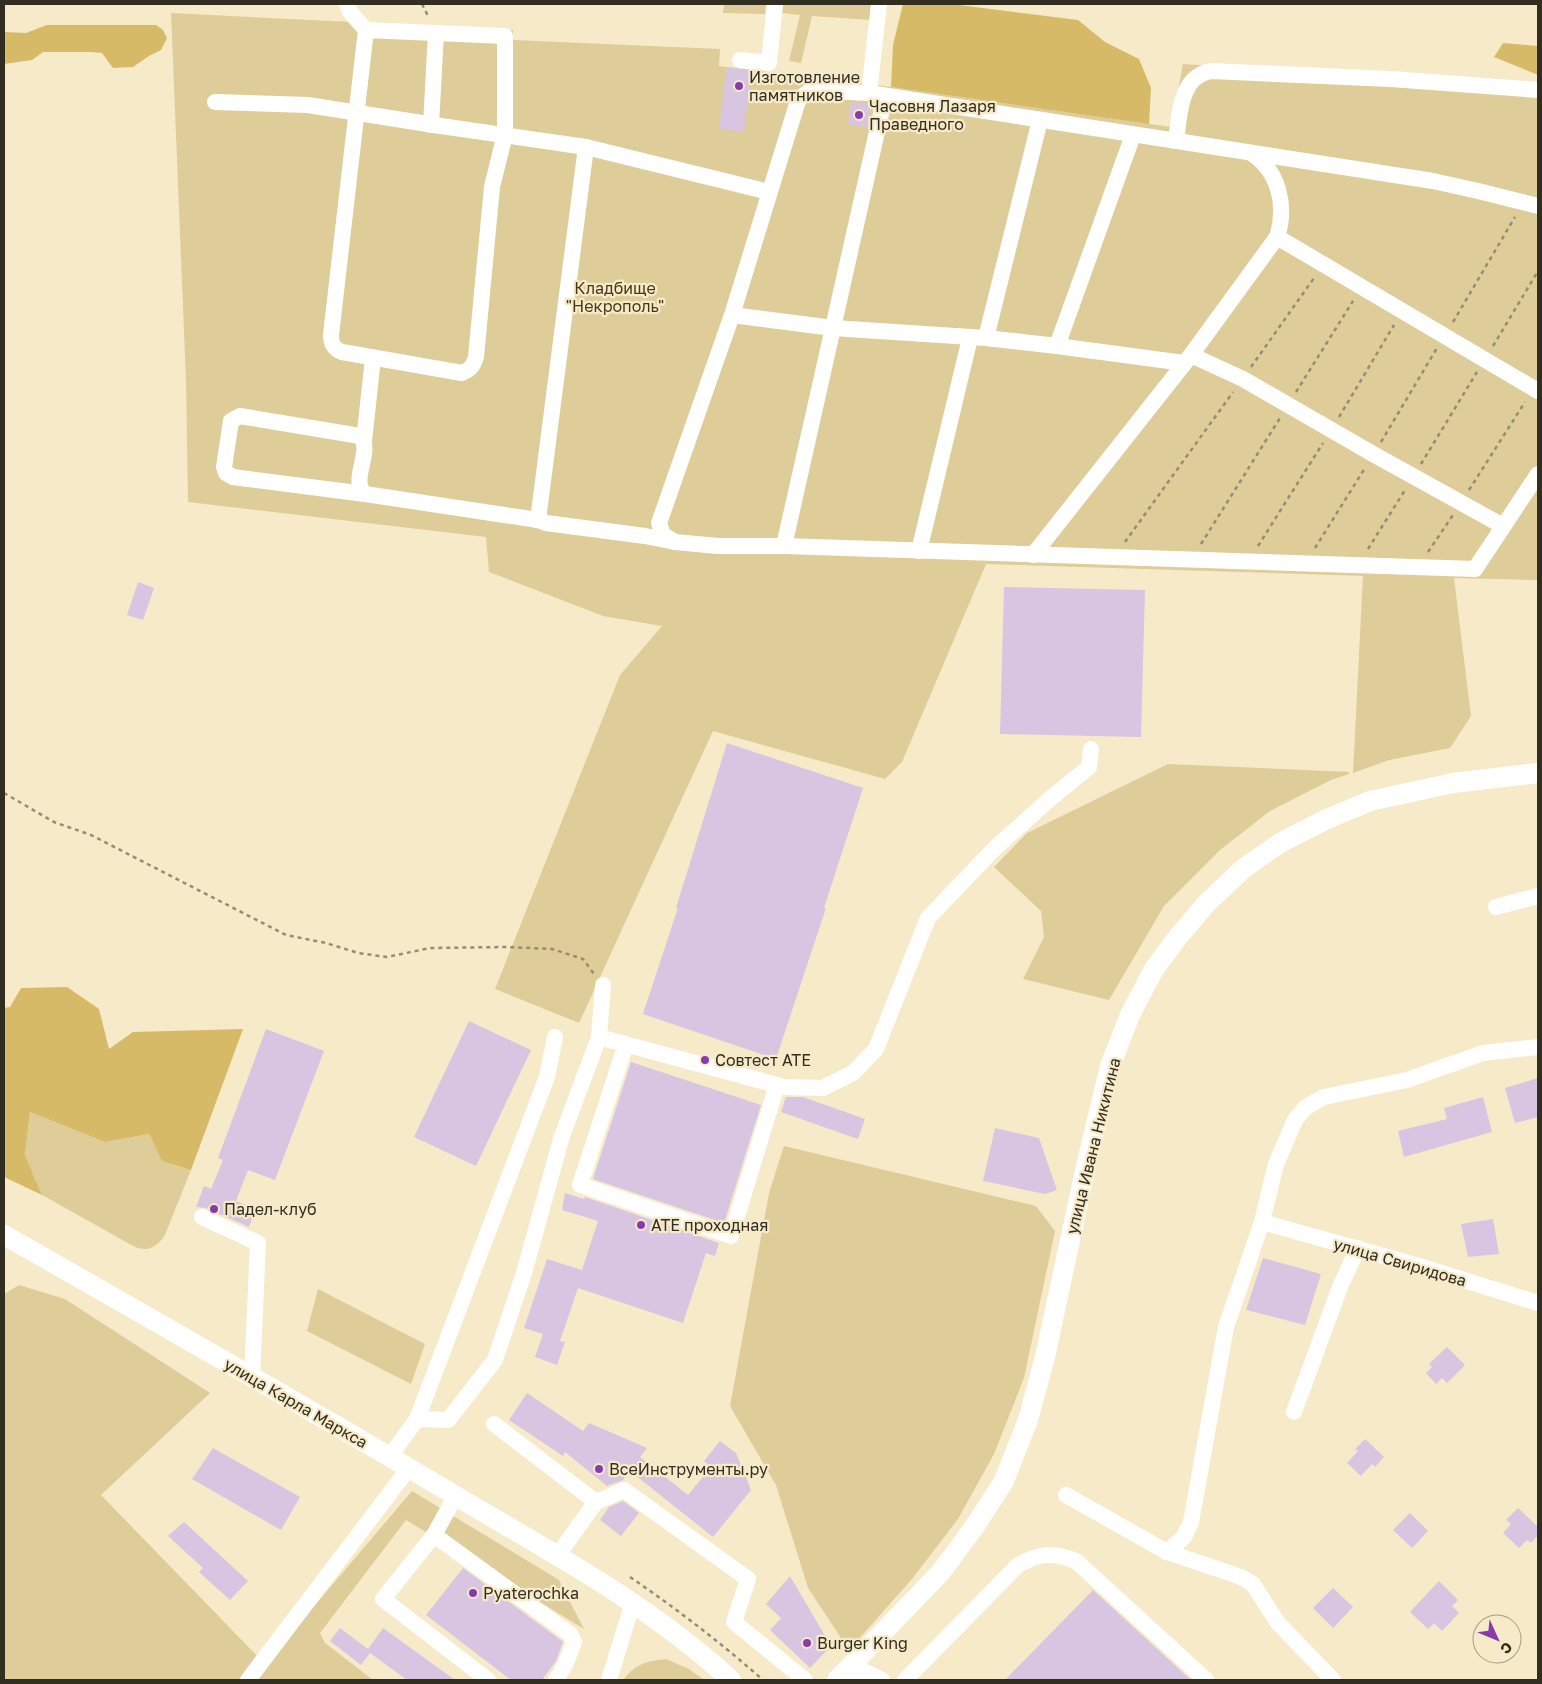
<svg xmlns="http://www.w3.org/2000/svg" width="1542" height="1684" font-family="'Golos Text',sans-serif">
<rect width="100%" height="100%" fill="#f6eac9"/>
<g fill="#dfcd99">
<polygon points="724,4 766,4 765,14 723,13"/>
<polygon points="783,4 871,4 870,20 812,16 801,63 789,61 800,15 782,13"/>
<polygon points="171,13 513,30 513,40 720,49 719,66 891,87 1171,127 1183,64 1538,85 1538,580 1454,578 1471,716 1450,748 1389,760 1353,773 1363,576 986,564 902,762 885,779 713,731 579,1023 495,989 620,675 662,626 603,616 489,572 486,537 188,502 186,380"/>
<polygon points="1168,764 1349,772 1349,774 1331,780 1270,811 1220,850 1164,906 1109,1000 1023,979 1044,937 1041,911 994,867 1027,833"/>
<path d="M30,1112L105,1142L149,1134L162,1161L191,1170L165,1235C157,1247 149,1252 135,1247L42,1195L25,1155Z"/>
<polygon points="784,1146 1036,1206 1055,1231 1024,1378 994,1454 958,1519 912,1579 849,1650 808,1588 776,1485 730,1406 769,1193"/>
<polygon points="19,1285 65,1299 210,1393 101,1495 265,1664 412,1491 559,1580 584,1629 406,1520 320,1633 325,1643 373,1680 4,1680 4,1294"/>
<polygon points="318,1289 425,1344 411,1384 307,1331"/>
<path d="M666,1659L689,1669L704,1680H623C635,1664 647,1661 666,1659Z"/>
</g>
<g fill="#d7ba68">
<polygon points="903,4 951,4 1078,20 1105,42 1139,59 1151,88 1149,124 891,87 893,45"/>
<polygon points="47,25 156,25 163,30 167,38 161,50 149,56 133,67 113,68 102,53 90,52 43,52 32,60 4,64 4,32 26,33"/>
<polygon points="1503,43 1538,46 1538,75 1494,57"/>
<polygon points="67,987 99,1009 109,1049 133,1032 243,1029 191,1170 162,1161 149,1134 105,1142 30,1112 25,1155 42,1195 4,1177 4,1008 10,1007 21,988"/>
</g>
<g fill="#d8c5e2">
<polygon points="727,67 751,71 744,132 719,129"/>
<polygon points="851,102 871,105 867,127 848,124"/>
<polygon points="138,582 154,588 143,620 127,615"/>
<polygon points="1004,587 1145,590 1141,737 1000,734"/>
<polygon points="727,743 863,788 824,908 826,908 776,1059 643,1014 678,908 676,908"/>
<polygon points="469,1021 531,1050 476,1166 414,1137"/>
<polygon points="266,1029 324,1051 275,1180 248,1170 236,1201 256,1209 249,1227 206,1208 196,1207 204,1186 211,1189 223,1160 218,1158"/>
<polygon points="631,1062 761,1105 724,1223 593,1179"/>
<polygon points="1538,1078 1538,1117 1515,1123 1505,1088"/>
<polygon points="786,1097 803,1097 865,1119 858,1139 781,1112"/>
<polygon points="1483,1097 1492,1132 1404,1157 1398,1131 1447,1119 1444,1108"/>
<polygon points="995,1128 1039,1138 1057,1190 1045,1194 983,1181"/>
<polygon points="565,1193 584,1199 585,1197 719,1243 715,1256 706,1253 683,1323 578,1288 560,1341 565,1342 557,1365 535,1357 543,1334 524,1328 547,1259 582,1270 598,1221 562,1210"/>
<polygon points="1493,1219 1499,1254 1468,1257 1461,1224"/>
<polygon points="1263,1258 1321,1274 1305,1325 1246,1310"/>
<polygon points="1447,1347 1465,1365 1447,1383 1442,1378 1436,1384 1426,1373 1432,1367 1429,1364"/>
<polygon points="527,1393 583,1431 589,1423 647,1448 640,1457 688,1495 711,1467 704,1461 720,1441 736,1453 751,1490 713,1537 630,1471 623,1480 607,1486 565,1452 563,1456 509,1420"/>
<polygon points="1365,1439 1384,1457 1375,1467 1372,1464 1361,1476 1347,1463 1358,1451 1355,1449"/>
<polygon points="213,1448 300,1497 281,1530 192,1479"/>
<polygon points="623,1501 639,1513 621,1536 600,1520 609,1507"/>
<polygon points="1518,1508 1538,1527 1538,1535 1531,1543 1527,1540 1519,1548 1503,1533 1511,1524 1506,1520"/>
<polygon points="1410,1513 1428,1531 1412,1548 1393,1530"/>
<polygon points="184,1522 248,1581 230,1600 199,1572 203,1568 168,1536"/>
<polygon points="463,1568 562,1641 563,1642 556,1661 542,1680 511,1680 426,1615"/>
<polygon points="790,1576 831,1646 810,1668 770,1630 781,1618 766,1604"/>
<polygon points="1439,1581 1458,1600 1452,1606 1459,1613 1442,1631 1434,1623 1428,1629 1410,1612"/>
<polygon points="1333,1588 1353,1607 1333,1628 1313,1608"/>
<polygon points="1093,1590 1191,1680 1005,1680"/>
<polygon points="340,1628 368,1649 383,1628 455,1680 407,1680 370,1653 361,1665 330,1641"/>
</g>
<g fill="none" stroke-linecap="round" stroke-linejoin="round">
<g stroke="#948c75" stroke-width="2.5" stroke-dasharray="4 4" stroke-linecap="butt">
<polyline points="422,4 429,18"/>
<polyline points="1453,322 1515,217"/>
<polyline points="1493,346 1538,271"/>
<polyline points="1251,367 1314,278"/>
<polyline points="1296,392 1353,301"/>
<polyline points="1339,417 1394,325"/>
<polyline points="1381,442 1437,348"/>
<polyline points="1421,464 1477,372"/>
<polyline points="1469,490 1525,402"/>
<polyline points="1125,542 1233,392"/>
<polyline points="1201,544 1280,418"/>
<polyline points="1258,546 1323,443"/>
<polyline points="1315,548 1365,468"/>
<polyline points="1368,549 1405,490"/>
<polyline points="1428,552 1453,515"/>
<polyline points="4,793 54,822 91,835 286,935 326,943 358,953 387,957 430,948 507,947 552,949 583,959 594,974"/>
<path d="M630,1577C677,1609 721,1643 763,1680"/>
</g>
<g stroke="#fff" stroke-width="16">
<path d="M347,4L350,12L366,30L331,335C331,344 334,349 342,352L462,373C471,369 473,366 476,357L492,187L505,134V36L366,30"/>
<polyline points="740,60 769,63 775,4"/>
<polyline points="869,93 879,4"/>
<polyline points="215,102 308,105 434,125 586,147 769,192"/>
<polyline points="431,125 436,33"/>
<path d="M1176,141C1179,121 1179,86 1200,75C1203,73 1207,72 1211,71L1391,79L1538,90"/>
<polyline points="1277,237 1538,391"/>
<polyline points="732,315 833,328 986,338 1057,346 1133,135"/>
<polyline points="986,338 1040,120"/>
<polyline points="1057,346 1184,363"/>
<polyline points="1191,355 1243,379 1373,454 1503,526"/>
<polyline points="364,441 373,358"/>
<path d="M365,494C349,480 374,451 360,436L240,416L231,421L224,467L226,473L233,477L365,494L538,520L546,523L645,536L675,542L718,546H784L1475,569L1538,474"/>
<polyline points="538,520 586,147"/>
<polyline points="675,542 663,535 659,523 732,315 797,104 800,98 811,90 869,93 1433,181 1478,191 1538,206"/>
<polyline points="784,546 885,96"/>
<polyline points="919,551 970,338"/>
<path d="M1033,555L1191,355L1277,237C1287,206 1279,171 1251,153"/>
<polyline points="1496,907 1538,896"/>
<polyline points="599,1037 784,1087 823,1088 853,1073 876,1049 928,918 996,847 1051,798 1089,767 1091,749"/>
<polyline points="626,1044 580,1185 731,1236 777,1085"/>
<polyline points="202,1217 258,1243 252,1377"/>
<polyline points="1262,1222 1419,1266 1538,1303"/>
<polyline points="1294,1412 1340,1287 1358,1248"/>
<polyline points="417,1419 448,1420 495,1360 524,1273 562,1136 599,1037 603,985"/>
<polyline points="494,1424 596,1502 557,1556"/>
<polyline points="390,1456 417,1419 547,1077 555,1037"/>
<polyline points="456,1495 434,1535 383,1599 488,1680"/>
<polyline points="1066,1495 1167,1552 1241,1577 1253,1584 1278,1623 1333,1680"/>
<polyline points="596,1502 624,1490 748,1579 734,1622 805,1680"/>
<polyline points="434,1535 570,1634 574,1642 565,1665 556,1680"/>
<polyline points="1167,1552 1184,1537 1191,1522 1226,1327 1262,1222 1276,1164 1295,1120 1306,1107 1324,1097 1407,1080 1483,1053 1538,1047"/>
<polyline points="846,1671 863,1671 882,1680"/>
<polyline points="248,1680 409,1468"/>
<polyline points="609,1680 633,1602"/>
<path d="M905,1680L1018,1565C1040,1553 1053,1552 1076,1561L1206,1680"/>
</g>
<g stroke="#fff" stroke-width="20">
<path d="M4,1235C157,1322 310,1409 461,1499C554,1554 651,1606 731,1680"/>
<polyline points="837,1680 941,1572 975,1526 1004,1481 1028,1420 1045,1357 1086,1166 1110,1066 1130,1015 1154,969 1178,937 1206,904 1244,868 1280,843 1325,820 1370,801 1453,783 1538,773"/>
</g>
</g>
<g fill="#8a3bab" stroke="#f6eac9" stroke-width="2">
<circle cx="739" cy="86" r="5"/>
<circle cx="859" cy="115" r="5"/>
<circle cx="705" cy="1060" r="5"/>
<circle cx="214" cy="1209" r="5"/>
<circle cx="641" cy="1225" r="5"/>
<circle cx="599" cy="1469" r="5"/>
<circle cx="473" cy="1593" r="5"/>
<circle cx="807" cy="1643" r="5"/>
</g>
<g text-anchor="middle" stroke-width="4.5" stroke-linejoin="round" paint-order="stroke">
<g font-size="16" fill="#312d20" stroke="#f6eac9" text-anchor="start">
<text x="749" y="83">Изготовление<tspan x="749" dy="18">памятников</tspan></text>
<text x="869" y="112">Часовня Лазаря<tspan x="869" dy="18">Праведного</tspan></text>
<text x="715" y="1066">Совтест АТЕ</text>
<text x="224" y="1215">Падел-клуб</text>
<text x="651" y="1231">АТЕ проходная</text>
<text x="609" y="1475">ВсеИнструменты.ру</text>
<text x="483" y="1599">Pyaterochka</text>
<text x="817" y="1649">Burger King</text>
</g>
<g font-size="16" fill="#453915" stroke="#f6eac9">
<text x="615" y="294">Кладбище<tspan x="615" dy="18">"Некрополь"</tspan></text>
</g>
<g font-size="16" fill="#312d20" stroke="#f6eac9">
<text transform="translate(1093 1146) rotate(-76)" y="6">улица Ивана Никитина</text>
<text transform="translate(1400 1262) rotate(16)" y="6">улица Свиридова</text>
<text transform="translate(296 1403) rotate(30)" y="6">улица Карла Маркса</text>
</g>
</g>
<rect width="1542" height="1684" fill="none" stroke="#312d20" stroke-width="10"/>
<g transform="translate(1497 1639) rotate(134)"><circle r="24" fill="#f6eac9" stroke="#a79e85"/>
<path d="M0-4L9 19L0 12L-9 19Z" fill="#8a3bab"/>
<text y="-8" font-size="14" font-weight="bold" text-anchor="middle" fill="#312d20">С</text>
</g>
</svg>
